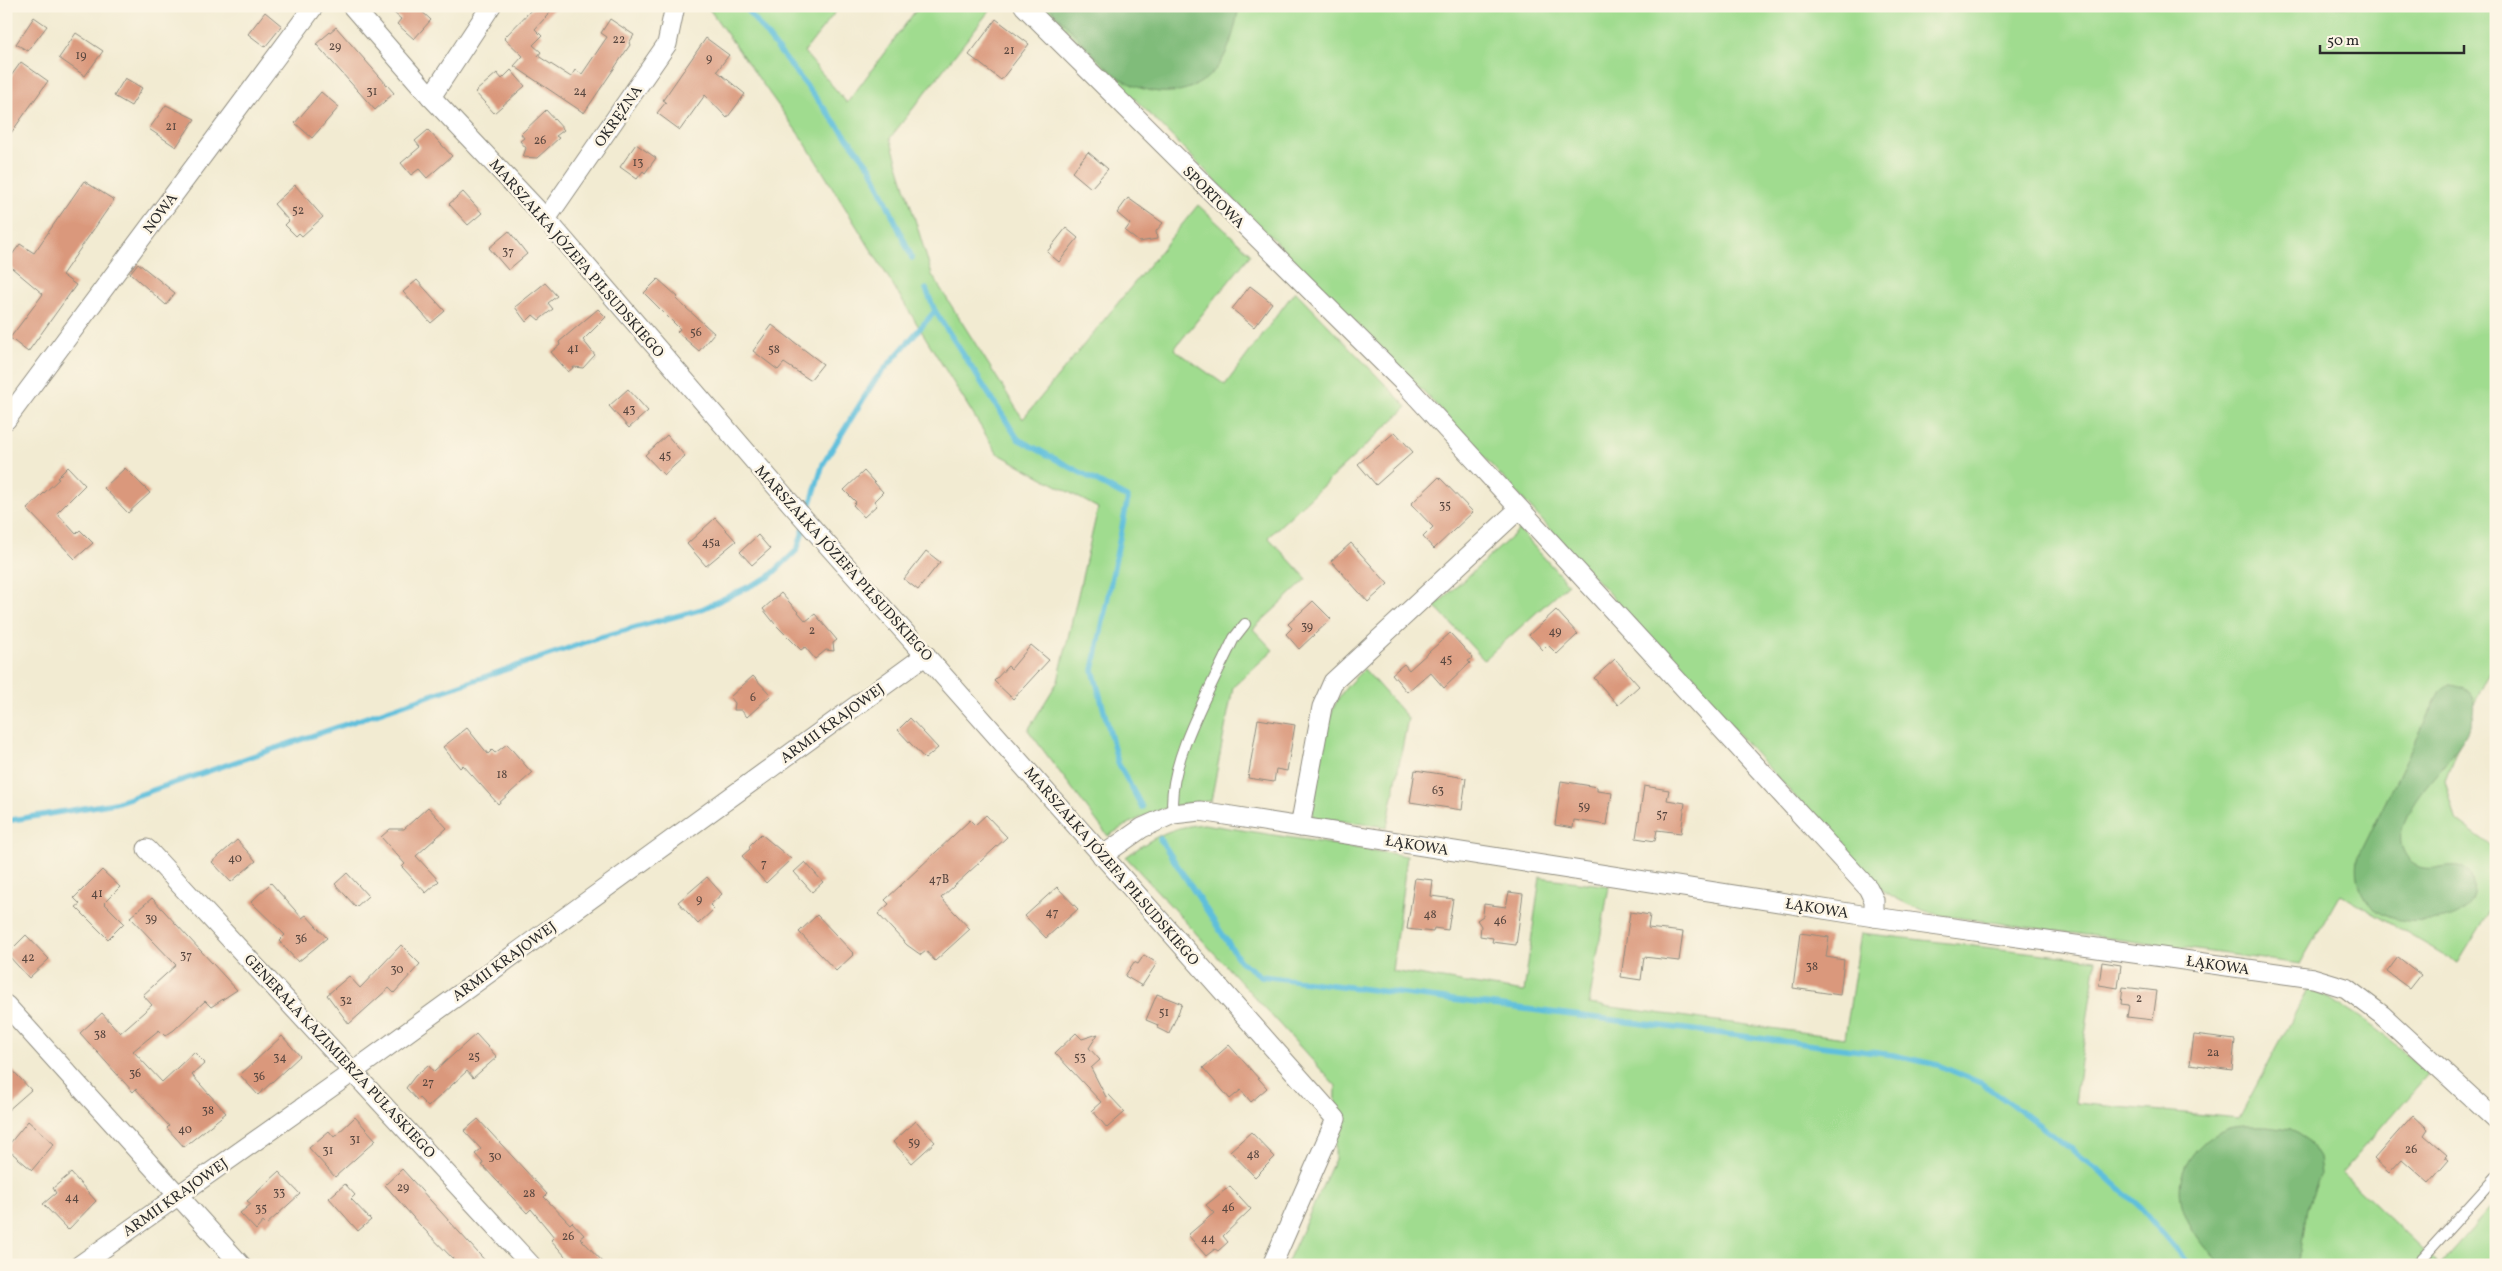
<svg xmlns="http://www.w3.org/2000/svg" width="2502" height="1271" font-family="Vollkorn,serif">
<rect width="100%" height="100%" fill="#fcf5e5"/>
<filter id="ink" filterUnits="userSpaceOnUse"><feTurbulence type="fractalNoise" baseFrequency=".02" numOctaves="2"/><feDisplacementMap in="SourceGraphic" scale="10" xChannelSelector="R" yChannelSelector="G"/><feConvolveMatrix kernelMatrix="1 2 1 2 8 2 1 2 1" color-interpolation-filters="sRGB"/></filter>
<filter id="wash" filterUnits="userSpaceOnUse"><feTurbulence type="fractalNoise" baseFrequency=".0096" numOctaves="4" result="noise"/><feDisplacementMap in="SourceGraphic" scale="20" xChannelSelector="R" yChannelSelector="G"/><feGaussianBlur stdDeviation="1.12" result="paint"/><feColorMatrix in="noise" values="0 0 0 0 0 0 0 0 0 0 0 0 0 0 0 0 0 1.4 0 .05"/><feComposite in="paint" operator="in"/></filter>
<g filter="url(#wash)">
<rect width="100%" height="100%" fill="#f2ebd2"/>
<g fill="#a0dc8f" stroke="#66845d">
<path d="M707,6H840L804,52L847,103L919,6H993L890,138L932,275L1023,419L1198,205L1251,254L1174,349L1225,385L1295,291L1407,407L1268,537L1307,579L1253,629L1273,650L1233,687L1211,801C1170,803 1143,814 1108,836L1028,730L1058,681L1098,508L997,453L805,143Z"/>
<path d="M1043,6H2496V660L2474,704L2445,781L2456,820L2496,849V901L2458,963L2340,894L2300,964L1939,915C1916,909 1898,901 1878,887L1429,397Z"/>
<polygon points="1519,530 1568,584 1484,660 1435,606"/>
<path d="M1364,669L1408,718L1387,827L1312,817C1317,790 1324,721 1337,701C1344,688 1354,679 1364,669Z"/>
<path d="M1204,824L1407,856L1392,971L1524,992L1540,877L1609,886L1589,1004L1845,1038L1861,933L2096,960L2075,1103L2239,1118L2308,989C2355,1008 2391,1040 2428,1074L2342,1173L2439,1265H1286L1335,1159L1336,1086L1126,857C1153,837 1170,827 1204,824Z"/>
<polygon points="2496,1202 2496,1265 2440,1265"/>
</g>
<g fill="#80bc7a" stroke="#567452">
<path d="M1048,6H1239C1235,28 1230,53 1215,70C1189,100 1145,98 1115,74C1091,54 1070,28 1048,6Z"/>
<path d="M2449,685C2468,686 2479,699 2473,718C2459,761 2413,787 2402,830C2397,845 2406,865 2423,868C2440,871 2464,855 2472,880C2474,886 2474,895 2471,901C2462,917 2444,920 2428,921C2384,925 2352,905 2358,858L2434,703L2440,692Z"/>
<path d="M2268,1126L2291,1129L2308,1140L2319,1158L2321,1173L2307,1208L2301,1252L2296,1265H2222C2191,1235 2163,1193 2193,1154C2203,1141 2214,1133 2230,1128C2241,1125 2256,1126 2268,1126Z"/>
</g>
<g fill="none" stroke-linecap="round" stroke-linejoin="round">
<g stroke="#5ebfdc" stroke-width="5.5">
<polyline points="744,6 871,168 912,258"/>
<polyline points="926,289 935,311 1018,439 1128,498 1093,670 1118,763 1142,807"/>
<polyline points="807,516 823,464 875,380 935,311"/>
<polyline points="6,821 115,803 601,637 702,609 769,577 797,550 805,525"/>
<polyline points="1160,839 1240,961 1261,976 1893,1055 1938,1065 1981,1083 2021,1111 2105,1175 2141,1208 2189,1265"/>
</g>
</g>
<g id="blocks">
<g fill="#da987b">
<polygon points="386,6 416,6 431,20 414,39 397,24 401,19"/>
<polygon points="535,6 556,6 535,29 542,36 533,45 541,52 538,56 571,77 575,70 582,74 607,37 601,33 610,19 634,35 629,43 630,45 584,113 514,66 523,56 504,38"/>
<polygon points="265,12 282,26 265,47 248,34"/>
<polygon points="34,17 47,26 28,51 16,44"/>
<polygon points="996,19 1029,44 1001,80 969,55"/>
<polygon points="336,27 394,93 375,110 316,44"/>
<polygon points="76,33 103,51 85,76 59,58"/>
<polygon points="706,38 729,55 717,71 745,94 727,118 705,95 680,130 657,113 666,102 663,100"/>
<polygon points="21,62 48,81 6,140 6,83"/>
<polygon points="511,70 525,86 494,113 475,92 497,73 502,79"/>
<polygon points="125,78 142,88 131,106 114,96"/>
<polygon points="321,92 339,107 312,138 295,123"/>
<polygon points="166,105 195,119 176,147 149,129"/>
<polygon points="546,110 564,130 556,136 559,138 537,158 523,157 526,148 520,141 524,138 521,134"/>
<polygon points="428,130 452,156 427,178 419,169 411,175 401,163 420,147 415,141"/>
<polygon points="636,144 656,158 645,173 643,171 637,179 620,167"/>
<polygon points="1088,152 1108,169 1091,188 1072,172"/>
<polygon points="84,181 114,200 62,275 76,285 28,352 10,338 43,294 6,263 20,244 34,253"/>
<polygon points="295,185 323,217 302,236 299,233 296,236 285,225 289,221 274,204"/>
<polygon points="463,192 482,213 468,225 449,204"/>
<polygon points="1128,198 1163,223 1156,231 1157,239 1139,242 1125,231 1130,224 1117,213"/>
<polygon points="1066,228 1078,238 1059,262 1047,252"/>
<polygon points="509,231 527,254 508,270 489,248"/>
<polygon points="138,263 175,293 166,305 130,273"/>
<polygon points="658,279 678,297 676,299 714,333 699,351 677,332 680,329 644,293"/>
<polygon points="417,280 445,311 431,323 403,292"/>
<polygon points="545,283 557,296 548,303 553,309 539,320 533,315 526,322 515,307"/>
<polygon points="1250,286 1272,303 1254,327 1232,309"/>
<polygon points="598,309 606,317 583,340 595,355 583,368 574,367 568,372 551,352 560,345 559,342"/>
<polygon points="772,325 823,364 810,380 784,363 778,370 753,351"/>
<polygon points="628,389 648,411 629,428 609,406"/>
<polygon points="1395,432 1413,452 1376,485 1358,464"/>
<polygon points="667,435 685,456 664,475 645,455"/>
<polygon points="68,467 85,485 57,513 76,534 80,530 93,543 75,559 27,509 59,479 57,478"/>
<polygon points="125,468 150,493 128,513 104,488"/>
<polygon points="864,471 883,492 874,501 877,505 864,517 853,505 856,502 844,490"/>
<polygon points="1439,477 1473,512 1434,549 1423,537 1433,527 1411,504"/>
<polygon points="715,518 736,541 706,566 687,544"/>
<polygon points="758,535 770,549 752,565 740,552"/>
<polygon points="1351,543 1388,584 1368,602 1331,561"/>
<polygon points="926,551 940,562 918,590 904,579"/>
<polygon points="781,593 806,621 815,614 837,640 833,643 834,651 826,650 815,659 805,647 801,650 775,624 763,609"/>
<polygon points="1313,601 1331,619 1299,649 1286,634 1292,628 1288,624"/>
<polygon points="1556,610 1578,634 1557,654 1548,645 1543,650 1529,635"/>
<polygon points="1450,633 1473,658 1468,661 1470,663 1444,688 1430,672 1407,692 1392,674 1404,664 1409,670"/>
<polygon points="1031,645 1049,660 1013,699 994,681 1008,666 1011,669"/>
<polygon points="1615,659 1639,686 1618,705 1594,678"/>
<polygon points="753,676 771,695 747,717 741,710 734,710 735,703 730,697"/>
<polygon points="910,718 938,748 925,759 898,730"/>
<polygon points="1258,719 1295,725 1287,771 1276,769 1274,782 1248,778"/>
<polygon points="467,728 488,754 492,750 495,753 507,744 532,773 498,804 463,765 460,768 443,747"/>
<polygon points="1415,770 1466,778 1462,810 1410,802"/>
<polygon points="1561,781 1597,787 1597,791 1612,793 1607,825 1574,820 1573,828 1555,825"/>
<polygon points="1644,786 1669,790 1667,800 1685,803 1681,833 1657,830 1655,841 1636,838"/>
<polygon points="428,807 447,828 416,856 439,881 426,893 402,867 405,864 381,837 390,829 404,829"/>
<polygon points="986,815 1007,837 941,898 970,929 935,961 926,951 921,955 907,945 878,914 889,904 885,900 970,820 975,825"/>
<polygon points="761,834 791,859 766,883 742,856 750,849 749,846"/>
<polygon points="237,840 256,861 231,882 212,862"/>
<polygon points="805,862 823,882 812,892 794,872"/>
<polygon points="102,870 120,887 104,903 124,923 108,939 76,907 80,904 74,898"/>
<polygon points="347,873 368,896 356,907 335,884"/>
<polygon points="707,877 722,894 710,905 714,909 698,924 678,902"/>
<polygon points="1415,878 1433,880 1431,896 1453,899 1448,930 1434,928 1433,932 1407,929"/>
<polygon points="271,883 302,918 306,915 327,938 298,962 279,941 285,935 251,902"/>
<polygon points="1057,887 1078,909 1046,938 1025,916"/>
<polygon points="1509,892 1523,894 1516,945 1492,942 1493,938 1480,936 1481,926 1477,920 1483,916 1484,904 1506,907"/>
<polygon points="152,898 237,990 211,1007 205,1001 174,1030 165,1036 159,1030 133,1051 162,1082 194,1052 205,1063 192,1075 226,1113 184,1147 167,1128 169,1126 136,1089 133,1092 80,1033 102,1013 120,1033 152,1005 143,995 176,965 130,917"/>
<polygon points="1630,912 1650,915 1648,928 1683,932 1679,961 1644,957 1641,980 1621,977"/>
<polygon points="817,915 854,954 836,971 799,932"/>
<polygon points="1800,933 1829,937 1826,957 1844,960 1840,995 1793,988"/>
<polygon points="26,935 49,959 29,978 7,954"/>
<polygon points="401,945 420,964 394,993 389,988 349,1024 327,995 349,976 360,988"/>
<polygon points="1144,955 1157,963 1142,986 1125,976 1134,962 1138,964"/>
<polygon points="2398,957 2421,975 2410,989 2387,972"/>
<polygon points="2102,962 2121,965 2118,988 2099,985"/>
<polygon points="2123,987 2157,991 2153,1020 2127,1017 2129,1005 2121,1004"/>
<polygon points="1157,994 1182,1004 1169,1034 1157,1028 1158,1025 1146,1020"/>
<polygon points="1076,1033 1082,1039 1098,1034 1089,1048 1100,1060 1091,1068 1106,1097 1109,1095 1125,1112 1107,1128 1092,1110 1101,1102 1055,1053"/>
<polygon points="476,1034 497,1057 473,1078 467,1071 428,1107 419,1098 417,1100 406,1088 415,1076 428,1065 434,1072"/>
<polygon points="2194,1035 2235,1040 2232,1070 2190,1064"/>
<polygon points="282,1036 300,1056 258,1095 240,1075"/>
<polygon points="1229,1045 1267,1088 1251,1102 1241,1090 1230,1099 1203,1068"/>
<polygon points="6,1063 31,1090 6,1112"/>
<polygon points="2413,1115 2428,1129 2424,1135 2447,1155 2445,1157 2449,1160 2429,1183 2402,1159 2389,1173 2374,1159"/>
<polygon points="355,1117 376,1140 335,1177 309,1148 329,1131 334,1137"/>
<polygon points="478,1119 547,1194 544,1197 570,1224 572,1222 584,1235 580,1238 606,1265 573,1265 551,1240 554,1237 531,1209 527,1213 482,1165 483,1163 475,1154 481,1149 464,1131"/>
<polygon points="28,1121 54,1144 32,1170 6,1148"/>
<polygon points="916,1121 935,1142 912,1163 893,1142"/>
<polygon points="1251,1132 1275,1157 1255,1177 1230,1151"/>
<polygon points="402,1169 421,1190 489,1265 459,1265 419,1224 385,1185"/>
<polygon points="279,1172 300,1194 266,1225 263,1222 256,1230 240,1213 251,1204 247,1201"/>
<polygon points="71,1173 96,1201 68,1230 43,1204 56,1193 53,1188"/>
<polygon points="345,1184 355,1195 351,1199 371,1220 358,1231 329,1198"/>
<polygon points="1230,1186 1251,1209 1223,1236 1228,1242 1218,1251 1215,1249 1206,1256 1188,1235 1214,1213 1206,1205"/>
</g>
</g>
</g>
<g filter="url(#ink)">
<use href="#blocks" fill-opacity="0" stroke="#8e8b7e" stroke-width="1"/>
<g fill="none" stroke-linecap="round" stroke-linejoin="round">
<defs>
<g id="lane">
<path d="M1173,814C1165,765 1213,684 1234,638L1245,624"/>
<polyline points="2416,1265 2496,1177"/>
</g>
<g id="street">
<polyline points="352,6 431,97 546,219 792,505 1336,1119 1272,1265"/>
<polyline points="1024,6 1406,385 1868,888 1874,900 1874,917"/>
<polyline points="431,97 491,6"/>
<polyline points="546,219 667,44 675,6"/>
<polyline points="6,420 314,6"/>
<polyline points="1300,827 1322,707 1333,682 1519,509"/>
<polyline points="147,849 531,1265"/>
<polyline points="1102,856 1142,828 1173,814 1200,811 1874,917 2313,978 2346,988 2382,1015 2496,1120"/>
<polyline points="6,1005 241,1265"/>
<polyline points="80,1265 354,1071 926,655"/>
</g>
</defs>
<use href="#lane" stroke="#8e8b7e" stroke-width="12"/>
<use href="#street" stroke="#8e8b7e" stroke-width="21"/>
<use href="#lane" stroke="#fff" stroke-width="10"/>
<use href="#street" stroke="#fff" stroke-width="19"/>
</g>
</g>
<g text-anchor="middle" stroke-width="5" stroke-linejoin="round" paint-order="stroke">
<g font-size="12" fill="#57463f">
<text x="619" y="43">22</text>
<text x="335" y="50">29</text>
<text x="1009" y="54">21</text>
<text x="81" y="59">19</text>
<text x="709" y="62">9</text>
<text x="372" y="95">31</text>
<text x="580" y="95">24</text>
<text x="171" y="130">21</text>
<text x="540" y="144">26</text>
<text x="638" y="166">13</text>
<text x="298" y="214">52</text>
<text x="508" y="255">37</text>
<text x="696" y="336">56</text>
<text x="573" y="352">41</text>
<text x="774" y="353">58</text>
<text x="629" y="413">43</text>
<text x="665" y="459">45</text>
<text x="1445" y="509">35</text>
<text x="711" y="546">45a</text>
<text x="1307" y="630">39</text>
<text x="812" y="634">2</text>
<text x="1555" y="635">49</text>
<text x="1446" y="663">45</text>
<text x="753" y="701">6</text>
<text x="502" y="778">18</text>
<text x="1438" y="794">63</text>
<text x="1584" y="810">59</text>
<text x="1662" y="818">57</text>
<text x="235" y="862">40</text>
<text x="764" y="867">7</text>
<text x="939" y="883">47B</text>
<text x="97" y="897">41</text>
<text x="699" y="903">9</text>
<text x="1052" y="916">47</text>
<text x="1430" y="918">48</text>
<text x="151" y="922">39</text>
<text x="1500" y="924">46</text>
<text x="301" y="942">36</text>
<text x="186" y="959">37</text>
<text x="28" y="961">42</text>
<text x="1812" y="970">38</text>
<text x="397" y="973">30</text>
<text x="2139" y="1002">2</text>
<text x="346" y="1004">32</text>
<text x="1164" y="1016">51</text>
<text x="100" y="1038">38</text>
<text x="2213" y="1056">2a</text>
<text x="474" y="1060">25</text>
<text x="280" y="1061">34</text>
<text x="1080" y="1061">53</text>
<text x="135" y="1077">36</text>
<text x="259" y="1080">36</text>
<text x="428" y="1086">27</text>
<text x="208" y="1114">38</text>
<text x="185" y="1133">40</text>
<text x="355" y="1143">31</text>
<text x="914" y="1146">59</text>
<text x="2411" y="1153">26</text>
<text x="328" y="1154">31</text>
<text x="1253" y="1158">48</text>
<text x="495" y="1160">30</text>
<text x="403" y="1191">29</text>
<text x="279" y="1196">33</text>
<text x="529" y="1197">28</text>
<text x="72" y="1201">44</text>
<text x="1228" y="1211">46</text>
<text x="261" y="1212">35</text>
<text x="568" y="1240">26</text>
<text x="1208" y="1242">44</text>
</g>
<g font-size="15" fill="#2b2b2b" stroke="#fcf5e5">
<text transform="translate(618 116) rotate(-55)" y="5">OKRĘŻNA</text>
<text transform="translate(1214 197) rotate(45)" y="5">SPORTOWA</text>
<text transform="translate(160 213) rotate(-53)" y="5">NOWA</text>
<text transform="translate(577 258) rotate(49)" y="5">MARSZAŁKA JÓZEFA PIŁSUDSKIEGO</text>
<text transform="translate(844 563) rotate(48)" y="5">MARSZAŁKA JÓZEFA PIŁSUDSKIEGO</text>
<text transform="translate(832 723) rotate(-36)" y="5">ARMII KRAJOWEJ</text>
<text transform="translate(1417 845) rotate(9)" y="5">ŁĄKOWA</text>
<text transform="translate(1112 866) rotate(49)" y="5">MARSZAŁKA JÓZEFA PIŁSUDSKIEGO</text>
<text transform="translate(1817 908) rotate(9)" y="5">ŁĄKOWA</text>
<text transform="translate(504 961) rotate(-36)" y="5">ARMII KRAJOWEJ</text>
<text transform="translate(2218 965) rotate(8)" y="5">ŁĄKOWA</text>
<text transform="translate(340 1056) rotate(47)" y="5">GENERAŁA KAZIMIERZA PUŁASKIEGO</text>
<text transform="translate(175 1197) rotate(-35)" y="5">ARMII KRAJOWEJ</text>
</g>
</g>
<rect width="2502" height="1271" fill="none" stroke="#fcf5e5" stroke-width="25"/>
<path d="M2320 45v8h144v-8" fill="none" stroke="#2b2b2b" stroke-width="2.5"/>
<text x="2327" y="45" font-size="15" fill="#2b2b2b" stroke="#fcf5e5" stroke-width="4" paint-order="stroke">50 m</text>
</svg>
